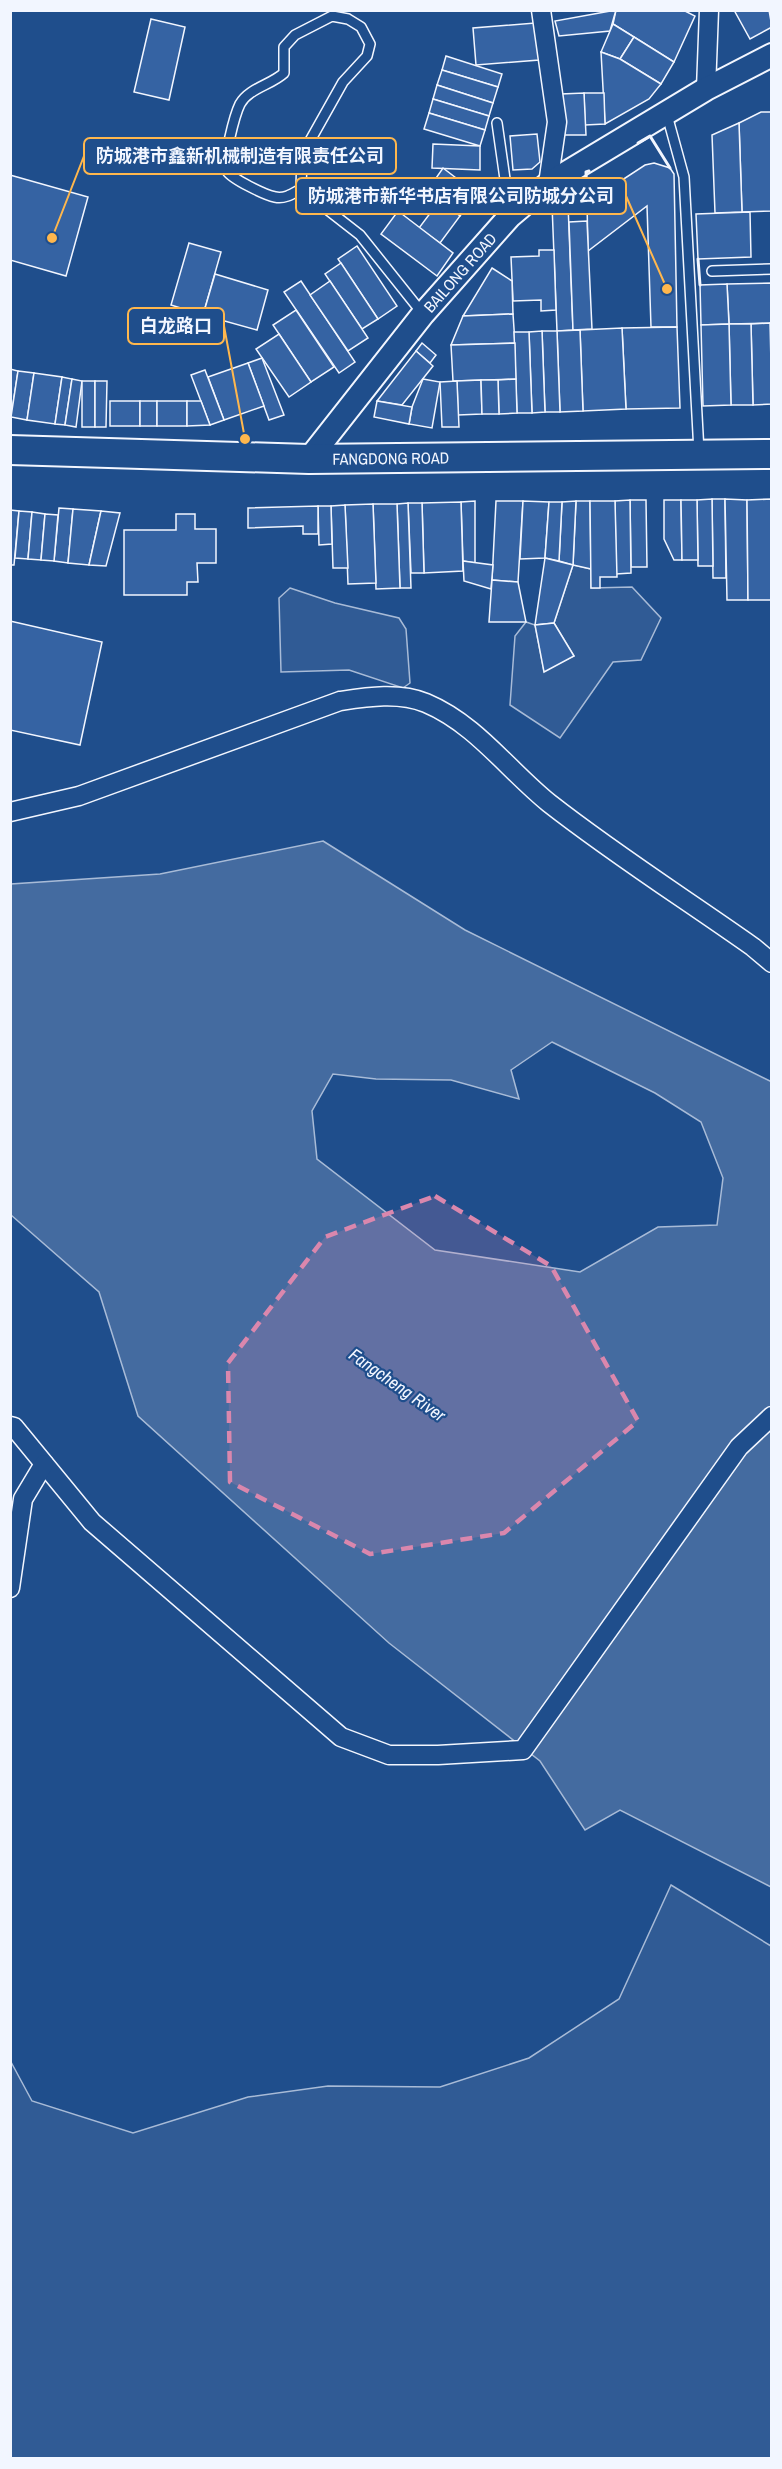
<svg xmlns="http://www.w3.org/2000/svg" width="782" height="2469" font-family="'Archivo Narrow','Noto Sans SC',sans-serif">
<rect width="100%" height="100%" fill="#1f4e8c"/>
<g fill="#305b95" stroke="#a8bbd7" stroke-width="1.5">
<polygon points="573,565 591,569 591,588 632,587 661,618 641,660 613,662 560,738 510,705 515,636 526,622 535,625 544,671 574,656 554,623"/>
<polygon points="290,588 335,603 399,618 406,629 410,683 403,688 349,670 281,672 279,598"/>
<polygon points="671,1885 771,1946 771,2458 11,2458 11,2062 32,2101 133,2133 248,2097 328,2086 440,2087 529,2058 619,1999"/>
</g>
<path fill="#446ba0" stroke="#a8bbd7" stroke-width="1.5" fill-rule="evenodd" d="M323,841L465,930L772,1082L771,1887L620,1810L585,1830L540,1761L389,1643L138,1416L99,1292L11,1215V884L160,874ZM552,1042L655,1093L701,1122L723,1178L717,1225L658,1227L580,1272L435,1250L317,1159L312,1111L333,1074L376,1079L451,1080L519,1099L511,1070Z"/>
<g fill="#3563a3" stroke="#f2f6ff" stroke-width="1.5">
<polygon points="616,10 683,10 695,16 674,62 613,24"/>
<polygon points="616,10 610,31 559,36 555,21"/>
<polygon points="734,10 769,10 772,27 750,39"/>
<polygon points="151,19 185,27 169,100 134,92"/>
<polygon points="535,23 539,60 476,65 473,28"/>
<polygon points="613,24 634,37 620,59 601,52"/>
<polygon points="634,37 674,62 661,84 620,59"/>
<polygon points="601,52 620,59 661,84 649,99 605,124"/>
<polygon points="446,56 502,74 498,87 442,70"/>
<polygon points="442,70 498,87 493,103 437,85"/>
<polygon points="437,85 493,103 489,116 433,99"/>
<polygon points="584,93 604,93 605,124 585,125"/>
<polygon points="584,93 586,135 563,135 561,94"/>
<polygon points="433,99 489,116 485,130 429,113"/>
<polygon points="761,112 772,112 772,211 742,212 739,123"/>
<polygon points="429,113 485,130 480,146 424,129"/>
<polygon points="739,123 742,212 715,213 712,135"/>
<polygon points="537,134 540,162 532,169 513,170 510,136"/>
<polygon points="433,144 480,146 480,170 432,168"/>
<polygon points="654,163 670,168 674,174 677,327 651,327 647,206 588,251 587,203 645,165"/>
<polygon points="443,168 477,194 460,216 427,191"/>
<polygon points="10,175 88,197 66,276 10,260"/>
<polygon points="440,200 460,216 440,243 419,228"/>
<polygon points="568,204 573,330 557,331 552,205"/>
<polygon points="398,211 453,253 437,276 381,234"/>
<polygon points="750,212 751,257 698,259 696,214"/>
<polygon points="587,221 592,329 573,330 569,222"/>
<polygon points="189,243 221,252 203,315 171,305"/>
<polygon points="357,246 397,306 378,319 338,259"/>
<polygon points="539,250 554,250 556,310 541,311 541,300 513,301 511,257 539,256"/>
<polygon points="341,263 378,319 362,329 325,274"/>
<polygon points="492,268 512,281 513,314 463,316"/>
<polygon points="215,274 268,290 257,330 203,315"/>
<polygon points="301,281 355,362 339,373 284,292"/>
<polygon points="330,281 368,338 348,351 310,295"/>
<polygon points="772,283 772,323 729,324 727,284"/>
<polygon points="727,284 729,324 701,325 700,285"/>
<polygon points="296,310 334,367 311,382 273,325"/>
<polygon points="513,314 515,343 451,345 463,316"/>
<polygon points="770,323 772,323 772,377"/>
<polygon points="770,323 772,404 753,405 751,324"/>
<polygon points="729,324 751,324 753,405 731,405"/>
<polygon points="729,324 731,405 703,406 701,325"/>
<polygon points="677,327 680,408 626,409 622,328"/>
<polygon points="622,328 626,409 583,411 580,330"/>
<polygon points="580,330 583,411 560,412 557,331"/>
<polygon points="542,331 557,331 560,412 545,412"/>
<polygon points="542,331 545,412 532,413 529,332"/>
<polygon points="514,332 529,332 532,413 517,413"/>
<polygon points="279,334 311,382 289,397 256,349"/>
<polygon points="422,343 436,355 430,363 416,351"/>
<polygon points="515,343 516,379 453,381 451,345"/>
<polygon points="416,351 433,366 402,405 377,401"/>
<polygon points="262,358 284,415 269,420 248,363"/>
<polygon points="248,363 264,406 224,420 208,377"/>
<polygon points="10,369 18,371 11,417 10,417"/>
<polygon points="205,370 224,420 210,425 191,375"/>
<polygon points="18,371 34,373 27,420 11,417"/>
<polygon points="34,373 62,377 55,424 27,420"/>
<polygon points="62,377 72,379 65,425 55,424"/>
<polygon points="72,379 82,381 76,427 65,425"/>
<polygon points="423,379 440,382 432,428 409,424 412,407"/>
<polygon points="516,379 517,413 499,414 498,380"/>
<polygon points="481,380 482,414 458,415 457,381"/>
<polygon points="481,380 498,380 499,414 482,414"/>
<rect x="82" y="381" width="13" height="46"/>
<polygon points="95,381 107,381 106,427 95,427"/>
<polygon points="457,381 459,427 442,427 440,382"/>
<rect x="110" y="401" width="30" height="25"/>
<rect x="140" y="401" width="17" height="25"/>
<rect x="157" y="401" width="30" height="25"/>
<polygon points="187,401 201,401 210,425 187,426"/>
<polygon points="377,401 412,407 409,424 374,417"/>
<polygon points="712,499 725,499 726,578 713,578"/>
<polygon points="712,499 713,566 698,566 697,500"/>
<polygon points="725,499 747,500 748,600 727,600"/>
<polygon points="771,499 772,600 748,600 747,500"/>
<polygon points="630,500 646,500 647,567 631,567"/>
<polygon points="630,500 631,573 616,574 615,501"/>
<polygon points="664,500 681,500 682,560 674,560 664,539"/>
<polygon points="681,500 697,500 698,560 682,560"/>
<polygon points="475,501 475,563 463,561 461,502"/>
<polygon points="496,501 523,501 518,582 492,580"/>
<polygon points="523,501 549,502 545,558 520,559"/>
<polygon points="576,501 590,501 591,569 573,565"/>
<polygon points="576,501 573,565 559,561 562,502"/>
<polygon points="590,501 615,501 617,577 600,577 600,588 591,588"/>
<polygon points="461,502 463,571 424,573 422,503"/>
<polygon points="549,502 562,502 559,561 545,558"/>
<polygon points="408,503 422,503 424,573 411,573"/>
<polygon points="408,503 411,588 400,588 397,504"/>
<polygon points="373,504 397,504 400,588 376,589"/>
<polygon points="373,504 376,583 348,584 345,505"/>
<polygon points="345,505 348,568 333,568 331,506"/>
<polygon points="318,506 331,506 332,544 319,545"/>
<polygon points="318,506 318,534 303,534 303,526 248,528 248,508"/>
<polygon points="59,508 73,509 68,563 54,561"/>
<polygon points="73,509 101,511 89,565 68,563"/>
<polygon points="10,510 19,511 14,565 10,565"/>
<polygon points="19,511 32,512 28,559 15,558"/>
<polygon points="101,511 120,513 106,566 89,565"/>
<polygon points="32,512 45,514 41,560 28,559"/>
<polygon points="45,514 58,515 54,561 41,560"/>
<polygon points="176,514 195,514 195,529 216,529 216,563 197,563 198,582 187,582 187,595 124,595 124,530 176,530"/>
<polygon points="545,558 573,565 554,623 535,625"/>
<polygon points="463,561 493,565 491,589 464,581"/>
<polygon points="492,580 518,582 526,622 489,622"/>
<polygon points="10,621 102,642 80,745 10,730"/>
<polygon points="554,623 574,656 544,672 535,625"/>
</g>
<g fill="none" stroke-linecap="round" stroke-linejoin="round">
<defs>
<g id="service">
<polyline points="667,115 684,177 699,452"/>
<polyline points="497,123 510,214"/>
<path d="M301,189C292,194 285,199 275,197C265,195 232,179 227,171C222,162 235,114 240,104C249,88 271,85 284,73V47L295,35L332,16L348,19L361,27L370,44L367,56L343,82L302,155L301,189L360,235L423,314"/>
<polyline points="712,271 772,269"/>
</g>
<g id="minor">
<polyline points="541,10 557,122 548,184"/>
<polyline points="706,89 709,10"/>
<path d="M10,812L79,796L340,701C367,697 399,692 426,703C476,724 508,770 549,803C614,854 685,899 753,947L772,963"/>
<polyline points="10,1426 14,1427 92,1522 341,1737 389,1755 438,1755 523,1750 739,1447 772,1416"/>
<polyline points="10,1588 23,1499 44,1464"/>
</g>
<g id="tertiary">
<path id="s1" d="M309,459L423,314L510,216L548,184L706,89L772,55"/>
</g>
<g id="primary">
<path id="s2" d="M10,450L309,459L772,454"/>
</g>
</defs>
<use href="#service" stroke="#f2f6ff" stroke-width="12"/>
<use href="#minor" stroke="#f2f6ff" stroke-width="21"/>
<use href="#tertiary" stroke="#f2f6ff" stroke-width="26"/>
<use href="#primary" stroke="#f2f6ff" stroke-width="32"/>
<use href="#service" stroke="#1f4e8c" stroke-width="9"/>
<use href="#minor" stroke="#1f4e8c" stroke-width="18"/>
<use href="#tertiary" stroke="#1f4e8c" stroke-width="22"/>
<use href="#primary" stroke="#1f4e8c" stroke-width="28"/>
<g stroke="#f2f6ff" stroke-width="3">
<polyline points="638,143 650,136 670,168"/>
<polyline points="587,203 586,172 589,171"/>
<polyline points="698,259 700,285"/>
</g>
</g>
<path fill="#da87ad" fill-opacity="0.2" stroke="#da87ad" stroke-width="4.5" stroke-dasharray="12 8" stroke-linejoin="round" d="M435,1196L551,1266L638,1421L504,1533L370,1554L230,1482L228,1363L325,1237Z"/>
<g text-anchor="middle" stroke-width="4.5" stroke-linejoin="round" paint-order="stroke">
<g font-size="16" fill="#f2f6ff" stroke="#1f4e8c">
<text dy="6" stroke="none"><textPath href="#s1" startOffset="240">BAILONG ROAD</textPath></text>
<text dy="6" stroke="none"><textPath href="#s2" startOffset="381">FANGDONG ROAD</textPath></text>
</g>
<g font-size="18" font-style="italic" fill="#f2f6ff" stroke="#1f4e8c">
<text transform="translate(397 1385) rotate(35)" y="6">Fangcheng River</text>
</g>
</g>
<path fill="none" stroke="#ffb74d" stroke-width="2" d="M52 238L84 156M667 289L626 196M245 439L224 326"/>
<g fill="#ffb74d" stroke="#1f4e8c" stroke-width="2">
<circle cx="52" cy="238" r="6"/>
<circle cx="667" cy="289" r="6"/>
<circle cx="245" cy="439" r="6"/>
</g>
<g fill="#1f4e8c" stroke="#ffb74d" stroke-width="2">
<rect x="84" y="138" width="312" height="36" rx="6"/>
<rect x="296" y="178" width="330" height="36" rx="6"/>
<rect x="128" y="308" width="96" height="36" rx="6"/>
</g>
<g font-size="18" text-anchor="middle" font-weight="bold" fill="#f2f6ff">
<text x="240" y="162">防城港市鑫新机械制造有限责任公司</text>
<text x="461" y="202">防城港市新华书店有限公司防城分公司</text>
<text x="176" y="332">白龙路口</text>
</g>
<rect width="782" height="2469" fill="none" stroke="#f2f6ff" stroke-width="24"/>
</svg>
